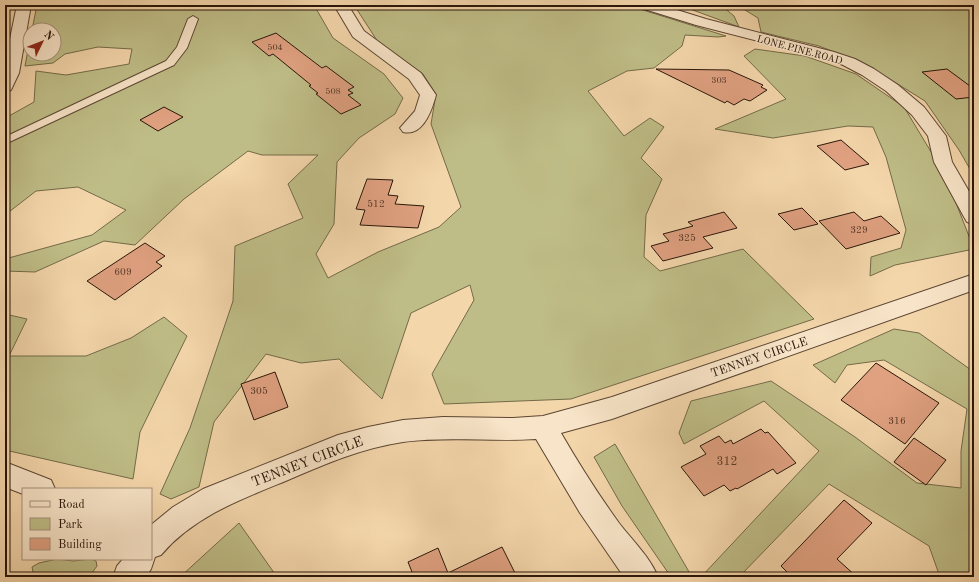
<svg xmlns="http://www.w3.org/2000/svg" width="979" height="582" font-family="'Old Standard TT',serif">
<rect width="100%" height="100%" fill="#f4d6ab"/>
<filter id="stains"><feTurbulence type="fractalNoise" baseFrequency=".005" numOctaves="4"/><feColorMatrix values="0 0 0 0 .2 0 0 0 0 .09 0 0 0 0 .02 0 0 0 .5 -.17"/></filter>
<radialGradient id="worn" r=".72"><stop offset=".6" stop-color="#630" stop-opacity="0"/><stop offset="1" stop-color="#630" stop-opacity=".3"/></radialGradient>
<g fill="#bfbd87" stroke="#746a48">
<polygon points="37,5 314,5 333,38 384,74 403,98 395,114 359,138 337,162 334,224 316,254 328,278 378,252 439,227 461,207 431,124 436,94 423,74 378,42 354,5 627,5 726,36 718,37 685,35 682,46 654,68 627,71 588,91 624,136 650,118 664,127 641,158 662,179 646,215 644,257 660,271 743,249 814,319 571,399 444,404 432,374 474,300 470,285 411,313 382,399 339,359 301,363 266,354 214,422 199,487 171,499 160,494 190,428 233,301 235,246 303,218 288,184 318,155 262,155 248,151 184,199 135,245 104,241 35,272 5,271 5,259 92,235 126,210 78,187 36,191 5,215 5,120 9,116 34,102 36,71 66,75 129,64 132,49 98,47 65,54 53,63 25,66 30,39 30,54 54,54 54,30 32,30"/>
<polygon points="679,5 721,5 734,16 739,27"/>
<polygon points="737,5 974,5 974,176 959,150 925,101 867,65 819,46 761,32 758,18"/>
<polygon points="755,49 805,56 856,74 904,107 945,175 974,249 895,265 870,276 871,257 901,248 906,230 886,157 873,127 848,126 773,138 715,129 786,99 744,56"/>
<polygon points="5,314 27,319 9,356 86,356 131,338 164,317 187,336 140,432 133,479 5,450"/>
<polygon points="894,329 919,333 974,372 974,577 940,577 929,546 829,484 739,577 701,577 819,451 764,401 684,444 679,433 691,401 771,381 855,437 917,483 961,488 961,451 967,409 884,360 847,365 835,383 813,365"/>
<polygon points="615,444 692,577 671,577 622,506 594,457"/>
<polygon points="239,523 277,577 180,577"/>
<polygon points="57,559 73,561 91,559 96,561 97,566 89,577 34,577 32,567 39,563"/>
</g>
<g fill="#e0a181" stroke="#291609">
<polygon points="276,33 322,68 326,66 354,87 348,90 353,93 348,95 361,105 341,114 316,94 318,93 309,86 311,85 273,54 269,56 252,42"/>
<polygon points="656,69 729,70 763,85 761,87 767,90 750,101 744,99 734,105 727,101 725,103"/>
<polygon points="947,69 974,89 974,97 956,99 922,72"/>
<polygon points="164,107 183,117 158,131 140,120"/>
<polygon points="841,140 869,164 845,170 817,146"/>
<polygon points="367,179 393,180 388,195 398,196 395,204 424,206 418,228 360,225 365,210 356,209"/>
<polygon points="802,208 818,224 794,230 778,214"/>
<polygon points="724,212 737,228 703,237 713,248 663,261 651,246 669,241 663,234 693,226 688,222"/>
<polygon points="854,212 864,221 881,216 900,233 846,249 819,221"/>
<polygon points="145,243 165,256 156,262 162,266 115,300 87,281"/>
<polygon points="876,363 939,403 905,444 841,400"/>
<polygon points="275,372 288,407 254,420 241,384"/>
<polygon points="761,429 765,433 768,432 796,463 777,474 773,469 737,489 736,488 730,491 724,485 704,496 681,467 706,454 700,446 719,436 725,443 731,440 733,444"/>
<polygon points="914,438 946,460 926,485 894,462"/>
<polygon points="844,500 872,523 837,559 857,577 792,577 781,566"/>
<polygon points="502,547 517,577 414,577 408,562 438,548 448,573"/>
</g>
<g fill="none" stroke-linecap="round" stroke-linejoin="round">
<defs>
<polygon id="lane" points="193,16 198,19 187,48 174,65 5,144 5,137 166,61 177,47 188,19"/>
<g id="street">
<polygon points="17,5 31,5 19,73 11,90 5,92 5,63"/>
<path d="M334,5H348L364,31L421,73L436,95C432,110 423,137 403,132L400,128L415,111L420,95L409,79L353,37Z"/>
<polygon points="639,5 661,5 706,19 834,52 855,59 874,69 898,85 924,107 946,136 952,162 974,200 974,224 967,222 964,217 934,162 928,136 912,115 886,91 862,75 843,65 824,58 696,25 641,8"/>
<path d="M974,274V290L612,419L561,433C579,464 598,494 619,523C632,540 650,557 658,577H624L580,513L536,439C492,442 447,436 403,442C362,448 325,464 288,480C242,499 194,516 161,555L155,557L151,569L146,577H113L117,566L123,559H151V525L173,507L203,489L338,435L368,427L403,420L443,417L513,418L543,416L612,397Z"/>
<polygon points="5,462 51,480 55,489 23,489 23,494 5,487"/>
</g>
</defs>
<use href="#lane" stroke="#5c4632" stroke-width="2"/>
<use href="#street" stroke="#5c4632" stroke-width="2"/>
<use href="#lane" fill="#f8e4c8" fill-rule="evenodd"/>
<use href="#street" fill="#f8e4c8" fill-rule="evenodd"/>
</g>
<g text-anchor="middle" stroke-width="3" stroke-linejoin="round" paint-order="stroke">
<g font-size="9" fill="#573927">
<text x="275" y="50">504</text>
<text x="719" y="83">303</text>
<text x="333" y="94">508</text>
</g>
<g font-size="10" fill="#291609" stroke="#f8e4c8">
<text transform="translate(800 49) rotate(15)" y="4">LONE PINE ROAD</text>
</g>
<g font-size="10" fill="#573927">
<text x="376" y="207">512</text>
<text x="859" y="233">329</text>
<text x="687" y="241">325</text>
<text x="123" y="275">609</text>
<text x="259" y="394">305</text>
<text x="897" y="424">316</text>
</g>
<g font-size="12" fill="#291609" stroke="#f8e4c8">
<text transform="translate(759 357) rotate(-19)" y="4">TENNEY CIRCLE</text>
</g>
<g font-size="12" fill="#573927">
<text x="727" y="465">312</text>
</g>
<g font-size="14" fill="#291609" stroke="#f8e4c8">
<text transform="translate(307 461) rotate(-21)" y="5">TENNEY CIRCLE</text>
</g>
</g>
<rect width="979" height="582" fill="none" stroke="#f4d6ab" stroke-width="20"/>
<rect x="6" y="6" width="967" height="570" fill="none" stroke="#291609" stroke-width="2"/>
<rect x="10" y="10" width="959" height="562" fill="none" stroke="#291609"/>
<rect x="22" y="488" width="130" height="72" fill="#f8e4c8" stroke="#a5927c"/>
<rect x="30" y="501" width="20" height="6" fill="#f8e4c8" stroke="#a5927c"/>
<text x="58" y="508" font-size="12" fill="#291609">Road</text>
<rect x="30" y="518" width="20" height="12" fill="#bfbd87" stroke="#a5927c"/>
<text x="58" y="528" font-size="12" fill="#291609">Park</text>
<rect x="30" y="538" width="20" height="12" fill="#e0a181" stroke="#a5927c"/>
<text x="58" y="548" font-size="12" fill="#291609">Building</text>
<g transform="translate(42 42) rotate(47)"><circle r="19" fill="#f8e4c8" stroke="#a5927c"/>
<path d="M0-3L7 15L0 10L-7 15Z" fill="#8f2418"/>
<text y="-6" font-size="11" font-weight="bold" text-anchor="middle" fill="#291609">N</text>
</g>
<rect width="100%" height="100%" filter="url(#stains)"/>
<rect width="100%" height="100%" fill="url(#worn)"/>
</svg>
